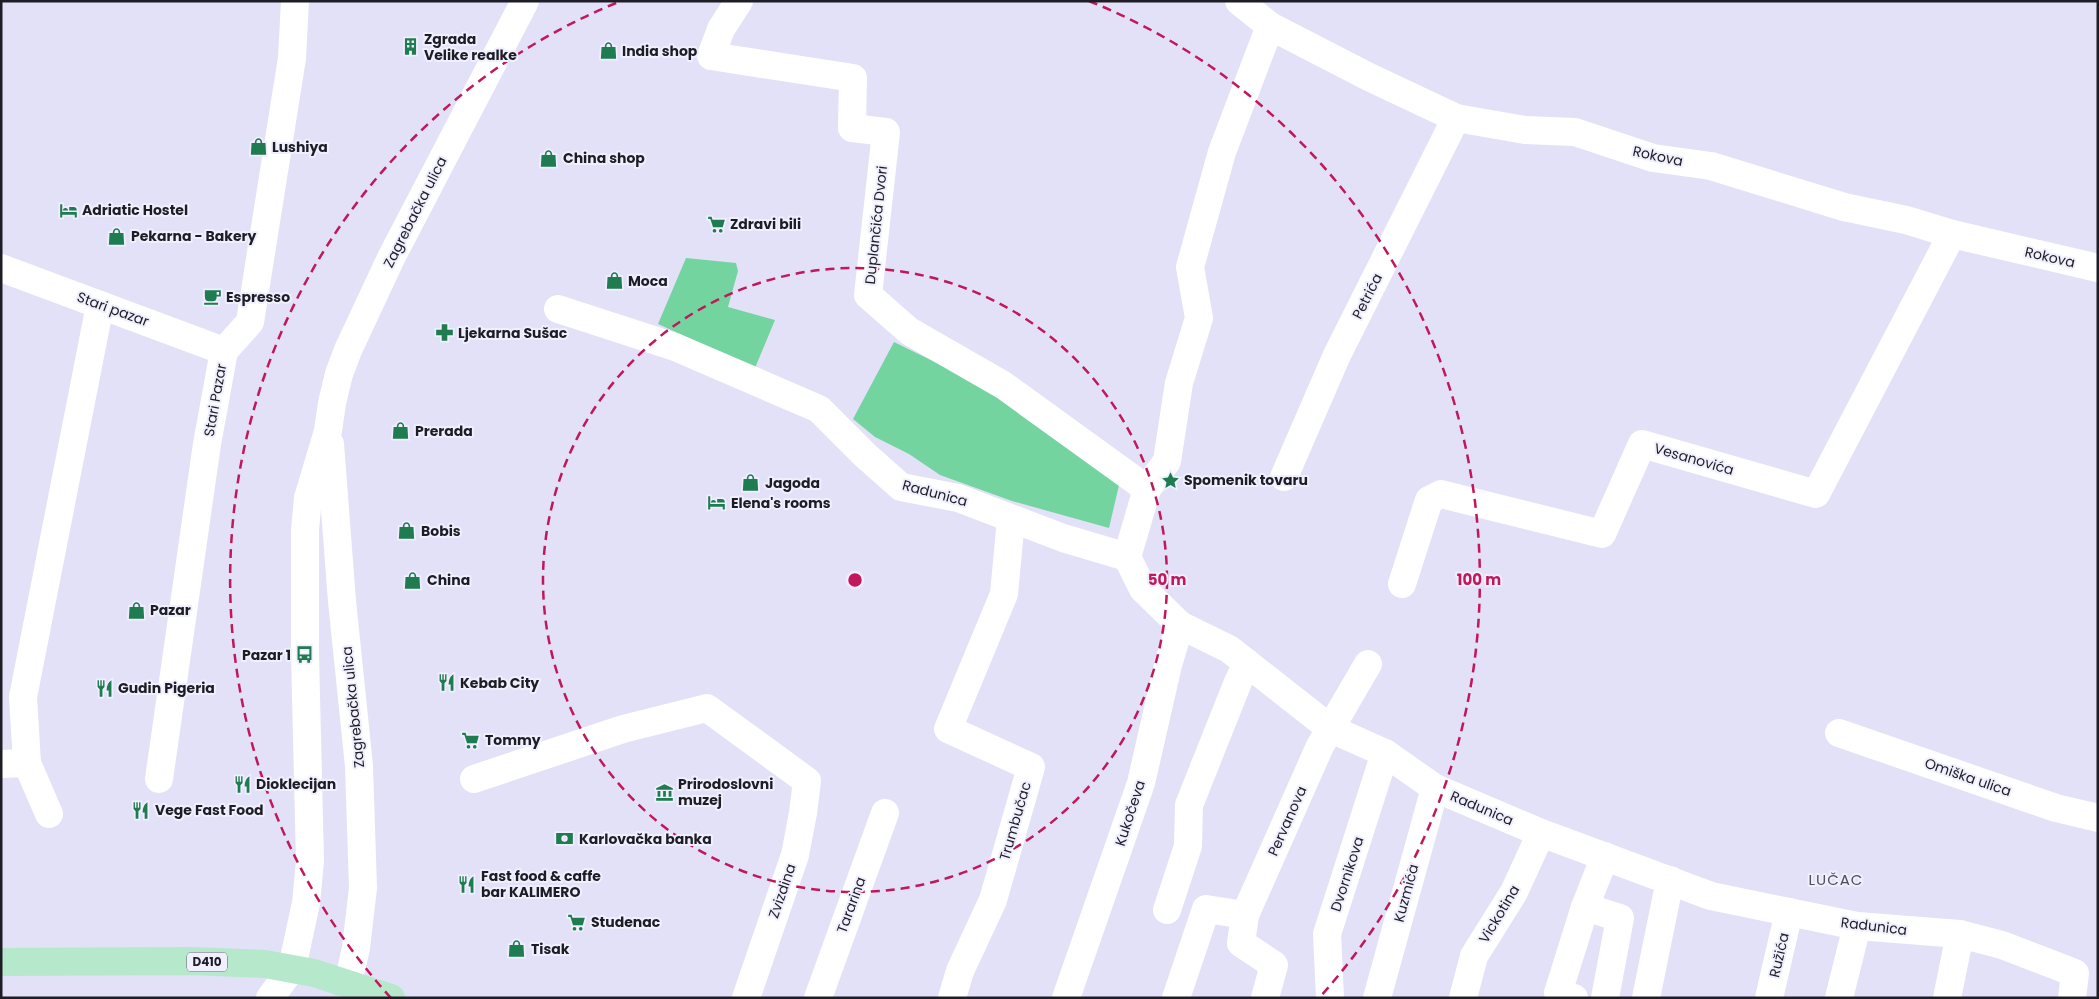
<svg xmlns="http://www.w3.org/2000/svg" width="2099" height="999" font-family="Poppins,sans-serif">
<rect width="100%" height="100%" fill="#e2e1f8"/>
<g fill="#74d49f">
<polygon points="686,258 736,263 738,271 728,307 775,320 755,368 658,324"/>
<polygon points="894,342 1000,394 1120,481 1109,528 1012,501 940,475 909,454 875,437 853,419"/>
</g>
<g fill="none" stroke-linecap="round" stroke-linejoin="round">
<g stroke="#fff" stroke-width="28">
<polyline points="739,1 721,29 711,56 853,78 852,128 886,132 868,295 909,331 1003,385 1147,489"/>
<polyline points="1,268 224,351"/>
<polyline points="558,309 675,347 819,409 865,455 901,487 958,498 1063,538 1127,557 1143,589 1180,625 1229,649 1331,729 1385,753 1435,788 1541,833 1711,896 1857,926 1960,934 2002,945 2075,973 2072,998"/>
<polyline points="1284,477 1337,355 1456,118"/>
<polyline points="1127,557 1147,489 1167,461 1179,383 1199,318 1190,267 1222,152 1270,26"/>
<polyline points="1402,584 1429,500 1441,494 1602,534 1642,444 1816,494 1952,234"/>
<polyline points="1,764 27,763"/>
<polyline points="159,779 207,444 224,351 250,322 292,58 295,1"/>
<polyline points="474,779 623,729 707,708 807,781 803,813 795,855 746,998"/>
<polyline points="49,814 27,763 23,697 100,305"/>
<polyline points="1167,910 1188,846 1189,805 1238,682 1247,663"/>
<polyline points="1245,915 1241,943 1274,965 1265,998"/>
<polyline points="818,998 885,813"/>
<polyline points="952,998 960,971 993,900 1031,767 948,729 1004,594 1011,519"/>
<polyline points="1066,998 1141,783 1168,665 1180,625"/>
<polyline points="1176,998 1206,909 1245,915 1320,746 1368,664"/>
<polyline points="1330,998 1327,934 1385,753"/>
<polyline points="1377,998 1435,788"/>
<polyline points="1574,998 1558,993 1585,907"/>
<polyline points="1605,998 1620,918 1585,907 1605,856"/>
<polyline points="1646,998 1670,880"/>
<polyline points="1769,998 1789,912"/>
<polyline points="1839,998 1857,926"/>
<polyline points="1947,998 1960,934"/>
</g>
<g stroke="#fff" stroke-width="28">
<polyline points="1239,1 1270,26 1369,77 1456,118 1525,130 1575,132 1653,158 1711,166 1844,207 1906,220 1952,234 2098,268"/>
<polyline points="1839,733 2056,808 2098,818"/>
<polyline points="270,998 292,968"/>
<polyline points="1463,998 1474,956 1514,892 1541,833"/>
</g>
<g stroke="#fff" stroke-width="28">
<polyline points="330,444 342,601 359,766 363,888 356,948 348,983"/>
<polyline points="292,968 306,903 310,861 305,655 305,530 308,498 328,431 332,403 339,374 348,350 391,258 525,1"/>
</g>
<polyline stroke="#b6e8cb" stroke-width="28" points="1,962 191,961 265,964 314,973 391,998"/>
</g>
<g fill="none" stroke="#c2185b" stroke-width="2.5" stroke-dasharray="9 6">
<circle cx="855" cy="580" r="312"/>
<path d="M391 998A624 624 0 0 1 621 1M1089 1A624 624 0 0 1 1319 998"/>
</g>
<defs>
<symbol id="building-bare" viewBox="-9 -9 18 18"><path d="M-4-6H4V6H1V3H-1V6H-4ZM-2.5-4.3h1.7v1.8h-1.7ZM.8-4.3h1.7v1.8H.8ZM-2.5-1h1.7V.8h-1.7ZM.8-1h1.7V.8H.8Z" fill="#1f7b50" stroke="#f0effd" stroke-width="2.5" paint-order="stroke"/></symbol>
<symbol id="shop-bare" viewBox="-9 -9 18 18"><path d="M-5-2.5h2.3a2.7 3.5 0 0 1 5.4 0H5L5.5 6h-11ZM-1.5-2.5h3a1.5 2.3 0 0 0-3 0Z" fill="#1f7b50" stroke="#f0effd" stroke-width="2.5" paint-order="stroke"/></symbol>
<symbol id="hotel-bare" viewBox="-9 -9 18 18"><path d="M-6-4.5h1.5V1H6V5H4.5V3h-9V5H-6ZM-4 0a1.8 1.8 0 1 1 3.6 0ZM.5 0V-2.5h3Q6-2.5 6 0Z" fill="#1f7b50" stroke="#f0effd" stroke-width="2.5" paint-order="stroke"/></symbol>
<symbol id="supermarket-bare" viewBox="-9 -9 18 18"><path d="M-6-5.5h2.5l.6 2H6L4.5 2H-2.5L-4.4-4H-6ZM-1.5 3.2a1.3 1.3 0 1 0 .1 0ZM3 3.2a1.3 1.3 0 1 0 .1 0Z" fill="#1f7b50" stroke="#f0effd" stroke-width="2.5" paint-order="stroke"/></symbol>
<symbol id="cafe-bare" viewBox="-9 -9 18 18"><path d="M-5.5-4.5H6V0H3Q3 3.5 0 3.5H-2.5Q-5.5 3.5-5.5 0ZM3-3.2v2h1.7v-2ZM-6 4.5H4V6H-6Z" fill="#1f7b50" stroke="#f0effd" stroke-width="2.5" paint-order="stroke"/></symbol>
<symbol id="pharmacy-bare" viewBox="-9 -9 18 18"><path d="M-2-6h4v4h4v4h-4v4h-4v-4h-4v-4h4Z" fill="#1f7b50" stroke="#f0effd" stroke-width="2.5" paint-order="stroke"/></symbol>
<symbol id="sight-bare" viewBox="-9 -9 18 18"><path d="M0-6L1.8-2.2L6-1.7L2.9 1.2L3.7 5.4L0 3.3L-3.7 5.4L-2.9 1.2L-6-1.7L-1.8-2.2Z" fill="#1f7b50" stroke="#f0effd" stroke-width="2.5" paint-order="stroke"/></symbol>
<symbol id="bus-bare" viewBox="-9 -9 18 18"><path d="M-5-6H5V4H4V6H2V4H-2V6H-4V4H-5ZM-3.5-4V0h7V-4ZM-3.5 1.2v1.5H-2V1.2ZM2 1.2v1.5H3.5V1.2Z" fill="#1f7b50" stroke="#f0effd" stroke-width="2.5" paint-order="stroke"/></symbol>
<symbol id="restaurant-bare" viewBox="-9 -9 18 18"><path d="M-5-6h1v4h1v-4h1v4h1v-4h1v5L-1.5 .5V6h-2V.5L-5-1ZM5-6V6H3V1.5H1.5Q1.5-4 5-6Z" fill="#1f7b50" stroke="#f0effd" stroke-width="2.5" paint-order="stroke"/></symbol>
<symbol id="museum-bare" viewBox="-9 -9 18 18"><path d="M0-6L6-3V-2H-6V-3ZM-5-1h2V3h-2ZM-1-1h2V3h-2ZM3-1h2V3H3ZM-6 4H6V6H-6Z" fill="#1f7b50" stroke="#f0effd" stroke-width="2.5" paint-order="stroke"/></symbol>
<symbol id="bank-bare" viewBox="-9 -9 18 18"><path d="M-6-4H6V4H-6ZM0-2.3a2.3 2.3 0 1 0 0 4.6a2.3 2.3 0 1 0 0-4.6Z" fill="#1f7b50" stroke="#f0effd" stroke-width="2.5" paint-order="stroke"/></symbol>
</defs>
<g fill-rule="evenodd">
<use href="#building-bare" x="398" y="34" width="25" height="25"/>
<use href="#shop-bare" x="596" y="38" width="25" height="25"/>
<use href="#shop-bare" x="246" y="134" width="25" height="25"/>
<use href="#shop-bare" x="536" y="146" width="25" height="25"/>
<use href="#hotel-bare" x="56" y="198" width="25" height="25"/>
<use href="#supermarket-bare" x="704" y="212" width="25" height="25"/>
<use href="#shop-bare" x="104" y="224" width="25" height="25"/>
<use href="#shop-bare" x="602" y="268" width="25" height="25"/>
<use href="#cafe-bare" x="200" y="284" width="25" height="25"/>
<use href="#pharmacy-bare" x="432" y="320" width="25" height="25"/>
<use href="#shop-bare" x="388" y="418" width="25" height="25"/>
<use href="#sight-bare" x="1158" y="468" width="25" height="25"/>
<use href="#shop-bare" x="738" y="470" width="25" height="25"/>
<use href="#hotel-bare" x="704" y="490" width="25" height="25"/>
<use href="#shop-bare" x="394" y="518" width="25" height="25"/>
<use href="#shop-bare" x="400" y="568" width="25" height="25"/>
<use href="#shop-bare" x="124" y="598" width="25" height="25"/>
<use href="#bus-bare" x="292" y="642" width="25" height="25"/>
<use href="#restaurant-bare" x="434" y="670" width="25" height="25"/>
<use href="#restaurant-bare" x="92" y="676" width="25" height="25"/>
<use href="#supermarket-bare" x="458" y="728" width="25" height="25"/>
<use href="#restaurant-bare" x="230" y="772" width="25" height="25"/>
<use href="#museum-bare" x="652" y="780" width="25" height="25"/>
<use href="#restaurant-bare" x="128" y="798" width="25" height="25"/>
<use href="#bank-bare" x="552" y="826" width="25" height="25"/>
<use href="#restaurant-bare" x="454" y="872" width="25" height="25"/>
<use href="#supermarket-bare" x="564" y="910" width="25" height="25"/>
<use href="#shop-bare" x="504" y="936" width="25" height="25"/>
</g>
<g text-anchor="middle" stroke-width="4" stroke-linejoin="round" paint-order="stroke">
<rect fill="#f0effd" stroke="#5d5c66" stroke-width="1" x="187" y="952.5" width="40" height="19" rx="4"/>
<g font-size="12" font-weight="bold" fill="#1e1d26">
<text x="207" y="966">D410</text>
</g>
<g font-size="14" font-weight="bold" fill="#1e1d26" stroke="#f0effd" text-anchor="start">
<text x="424" y="44">Zgrada<tspan x="424" dy="16">Velike realke</tspan></text>
<text x="622" y="56">India shop</text>
<text x="272" y="152">Lushiya</text>
<text x="563" y="163">China shop</text>
<text x="82" y="215">Adriatic Hostel</text>
<text x="730" y="229">Zdravi bili</text>
<text x="131" y="241">Pekarna - Bakery</text>
<text x="628" y="286">Moca</text>
<text x="226" y="302">Espresso</text>
<text x="458" y="338">Ljekarna Sušac</text>
<text x="415" y="436">Prerada</text>
<text x="1184" y="485">Spomenik tovaru</text>
<text x="765" y="488">Jagoda</text>
<text x="731" y="508">Elena's rooms</text>
<text x="421" y="536">Bobis</text>
<text x="427" y="585">China</text>
<text x="150" y="615">Pazar</text>
<text x="291" y="660" text-anchor="end">Pazar 1</text>
<text x="460" y="688">Kebab City</text>
<text x="118" y="693">Gudin Pigeria</text>
<text x="485" y="745">Tommy</text>
<text x="256" y="789">Dioklecijan</text>
<text x="678" y="789">Prirodoslovni<tspan x="678" dy="16">muzej</tspan></text>
<text x="155" y="815">Vege Fast Food</text>
<text x="579" y="844">Karlovačka banka</text>
<text x="481" y="881">Fast food &amp; caffe<tspan x="481" dy="16">bar KALIMERO</tspan></text>
<text x="591" y="927">Studenac</text>
<text x="531" y="954">Tisak</text>
</g>
<g font-size="14" fill="#1e1d26" stroke="#f0effd">
<text transform="translate(1658 156) rotate(12)" y="5">Rokova</text>
<text transform="translate(415 212) rotate(-63)" y="5">Zagrebačka ulica</text>
<text transform="translate(876 225) rotate(-84)" y="5">Duplančića Dvori</text>
<text transform="translate(2050 257) rotate(13)" y="5">Rokova</text>
<text transform="translate(1367 296) rotate(-63)" y="5">Petrića</text>
<text transform="translate(113 309) rotate(20)" y="5">Stari pazar</text>
<text transform="translate(215 400) rotate(-80)" y="5">Stari Pazar</text>
<text transform="translate(1694 459) rotate(16)" y="5">Vesanovića</text>
<text transform="translate(935 493) rotate(15)" y="5">Radunica</text>
<text transform="translate(353 707) rotate(-96)" y="5">Zagrebačka ulica</text>
<text transform="translate(1968 777) rotate(19)" y="5">Omiška ulica</text>
<text transform="translate(1482 808) rotate(23)" y="5">Radunica</text>
<text transform="translate(1130 813) rotate(-72)" y="5">Kukočeva</text>
<text transform="translate(1015 821) rotate(-74)" y="5">Trumbučac</text>
<text transform="translate(1287 821) rotate(-66)" y="5">Pervanova</text>
<text transform="translate(1347 874) rotate(-72)" y="5">Dvornikova</text>
<text transform="translate(782 891) rotate(-71)" y="5">Zvizdina</text>
<text transform="translate(1406 893) rotate(-75)" y="5">Kuzmića</text>
<text transform="translate(851 905) rotate(-70)" y="5">Tararina</text>
<text transform="translate(1499 914) rotate(-59)" y="5">Vickotina</text>
<text transform="translate(1874 926) rotate(7)" y="5">Radunica</text>
<text transform="translate(1779 955) rotate(-77)" y="5">Ružića</text>
</g>
<g font-size="15" letter-spacing="1" fill="#4f4d61" stroke="#f0effd">
<text x="1836" y="885">LUČAC</text>
</g>
</g>
<circle cx="855" cy="580" r="8" fill="#c2185b" stroke="#f0effd" stroke-width="2.5"/>
<g font-size="15" text-anchor="middle" font-weight="bold" fill="#c2185b" stroke="#f0effd" stroke-width="4" stroke-linejoin="round" paint-order="stroke">
<text x="1167" y="585">50 m</text>
<text x="1479" y="585">100 m</text>
</g>
<rect width="2099" height="999" fill="none" stroke="#1e1d26" stroke-width="5"/>
</svg>
